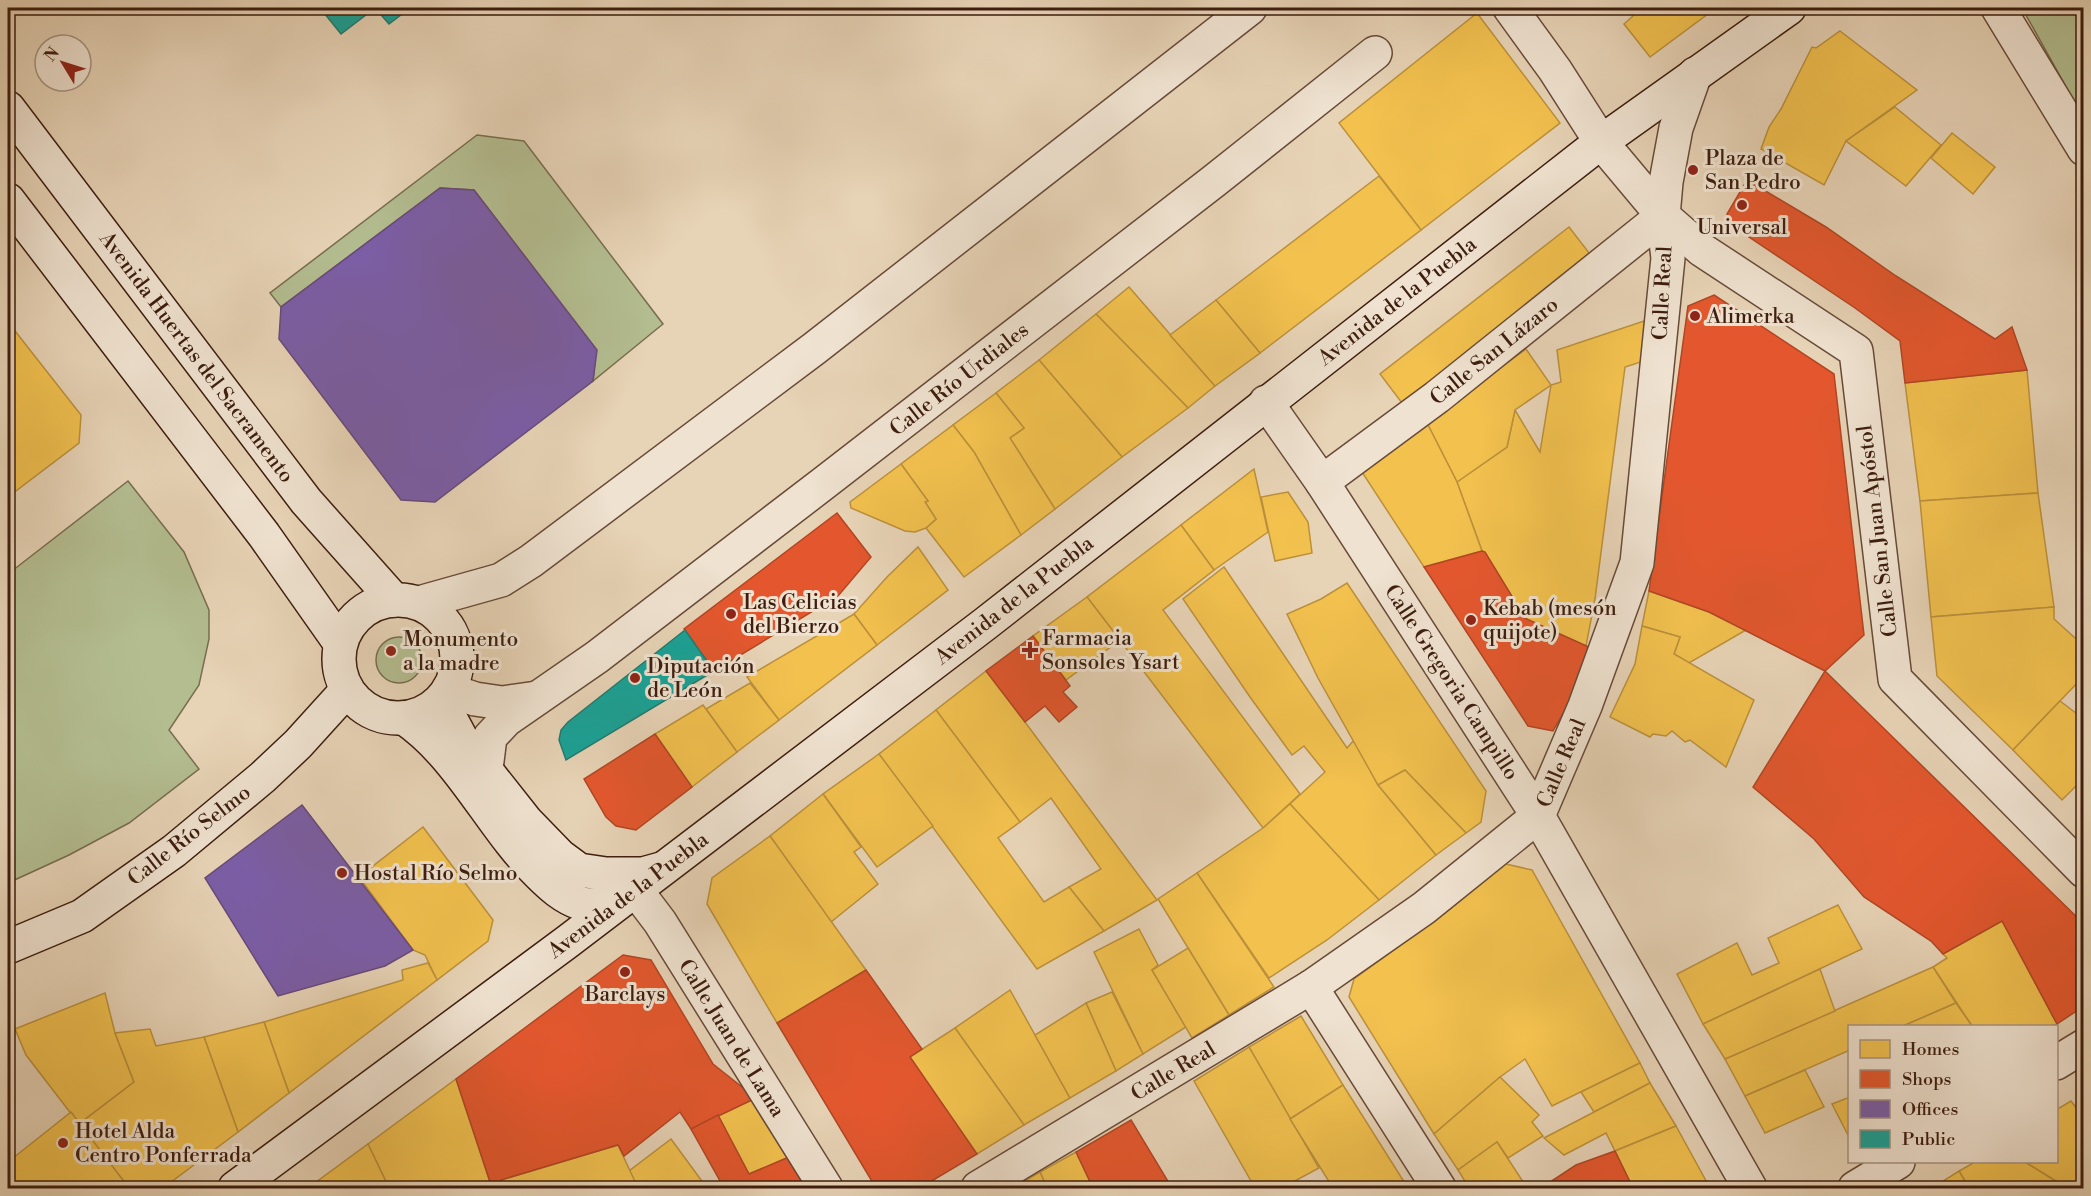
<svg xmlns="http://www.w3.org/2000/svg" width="2091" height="1196" font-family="'Libre Bodoni',serif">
<rect width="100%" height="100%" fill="#e7d3b6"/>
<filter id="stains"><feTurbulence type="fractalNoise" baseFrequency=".00333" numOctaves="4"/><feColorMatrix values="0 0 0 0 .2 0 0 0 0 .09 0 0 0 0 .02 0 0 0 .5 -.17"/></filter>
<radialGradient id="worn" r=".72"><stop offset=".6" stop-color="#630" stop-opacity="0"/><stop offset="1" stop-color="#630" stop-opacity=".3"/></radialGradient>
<g fill="#b3bd90" stroke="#786d4f" stroke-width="1.5">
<polygon points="2022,8 2083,8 2083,117"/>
<polygon points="477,135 524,141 663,324 593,381 596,350 474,190 440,188 281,307 270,293"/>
<polygon points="128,481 184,552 209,610 209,639 199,685 169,730 199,769 129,823 69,855 8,883 8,574"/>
<circle cx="399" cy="660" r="23"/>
</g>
<g fill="#f2c14e" stroke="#bc903b" stroke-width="1.5">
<polygon points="1627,8 1716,8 1650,57 1624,24 1633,16"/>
<polygon points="1477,13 1560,123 1421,230 1339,123"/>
<polygon points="1840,31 1917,90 1846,141 1824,185 1761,149 1769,127 1781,109 1812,47 1816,48"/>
<polygon points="1895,107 1941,145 1906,186 1846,141"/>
<polygon points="1952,133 1995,167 1973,194 1931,158"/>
<polygon points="1379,176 1421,230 1260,353 1216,300"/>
<polygon points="1569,227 1596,262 1405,407 1380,374"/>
<polygon points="1129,287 1215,386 1188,408 1096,314"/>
<polygon points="1216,300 1260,353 1215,386 1170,335"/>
<polygon points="1096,314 1188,408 1122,457 1039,360"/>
<polygon points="1644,321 1644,361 1625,367 1595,599 1586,646 1518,615 1519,608 1485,552 1482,551 1457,482 1507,447 1515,410 1540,452 1551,385 1561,382 1557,350"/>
<polygon points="8,322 81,415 79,443 8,497"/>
<polygon points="1526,349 1551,385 1515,410 1507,447 1457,482 1426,421"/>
<polygon points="1039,360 1122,457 1055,509 1010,438 1024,428 996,393"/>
<polygon points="2027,370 2038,493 1920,501 1905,383"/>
<polygon points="996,393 1024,428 1010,438 1055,509 1021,535 974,452 953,425"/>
<polygon points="1426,421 1457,482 1482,551 1424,567 1360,469"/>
<polygon points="953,425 974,452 1021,535 964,577 926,528 936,519 925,502 928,501 901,464"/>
<polygon points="901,464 928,501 925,502 936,519 926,528 915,532 905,531 851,508 850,502"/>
<polygon points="1254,469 1268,532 1214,570 1181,525"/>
<polygon points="1288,492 1308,522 1312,553 1275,561 1261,497"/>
<polygon points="2038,493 2054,607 1931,617 1920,501"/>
<polygon points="1181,525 1214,570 1163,610 1300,794 1263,828 1087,597"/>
<polygon points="918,547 948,590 877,645 854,614 887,577"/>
<polygon points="1224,567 1347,748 1354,740 1378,785 1436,855 1379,900 1290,804 1325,772 1304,746 1292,755 1250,697 1183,599"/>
<polygon points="1347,583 1486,791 1481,822 1466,833 1405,770 1378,785 1318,678 1287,614 1321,599"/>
<polygon points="1649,591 1709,612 1746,630 1689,663 1674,654 1680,637 1642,626"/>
<polygon points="1087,597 1120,640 1066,680 1033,636"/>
<polygon points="2054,607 2054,619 2084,646 2084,676 2013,750 1937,676 1931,617"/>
<polygon points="854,614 877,645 779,720 747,677"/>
<polygon points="1642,626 1680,637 1674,654 1754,700 1726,767 1690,740 1685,742 1672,731 1666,736 1653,734 1650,737 1610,717 1635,664"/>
<polygon points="986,671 1025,722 1157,900 1104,931 1069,887 1101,869 1051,798 1020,822 936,710"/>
<polygon points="750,683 779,720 737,752 706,709"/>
<polygon points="2060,701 2084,719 2084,778 2062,800 2013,750"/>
<polygon points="703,705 737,752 692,787 655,734"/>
<polygon points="936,710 1020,822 998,838 1044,902 1069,887 1104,931 1037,969 879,754"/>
<polygon points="879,754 933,826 877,867 823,794"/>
<polygon points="1405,770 1466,833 1436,855 1378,785"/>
<polygon points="823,794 861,847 854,852 878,884 831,922 770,836"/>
<polygon points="1290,804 1379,900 1327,940 1269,978 1197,873 1263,828"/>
<polygon points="423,827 493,920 488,941 437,980 425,955 413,950 359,877"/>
<polygon points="770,836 866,970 777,1023 707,904 712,878"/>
<polygon points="1506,864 1532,870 1640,1063 1552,1106 1525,1059 1500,1077 1434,1134 1349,997 1354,979 1446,912"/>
<polygon points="1197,873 1274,987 1229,1015 1158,899"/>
<polygon points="1838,905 1862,949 1703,1024 1677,974 1737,943 1752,975 1779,963 1768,938"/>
<polygon points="2002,921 2057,1024 2052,1026 1972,1026 1933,967 1947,958 1943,954"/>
<polygon points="1139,929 1158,965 1152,970 1186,1027 1143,1054 1094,952"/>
<polygon points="1188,948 1229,1015 1192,1038 1152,970"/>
<polygon points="428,963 437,980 289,1093 264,1022 403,980 402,970"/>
<polygon points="1933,967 1956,1003 1903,1026 1850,1026 1850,1050 1745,1096 1725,1059"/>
<polygon points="1820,969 1835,1011 1725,1059 1703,1024"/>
<polygon points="1010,990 1070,1098 1024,1125 955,1028"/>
<polygon points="1112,992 1143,1054 1116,1071 1086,1003"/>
<polygon points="105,993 115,1033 134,1082 79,1124 26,1055 15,1029"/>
<polygon points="1086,1003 1116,1071 1070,1098 1035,1035"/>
<polygon points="1956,1003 1972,1026 1903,1026"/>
<polygon points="1301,1016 1343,1085 1290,1119 1249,1047"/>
<polygon points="264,1022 289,1093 238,1132 204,1037"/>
<polygon points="955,1028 1024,1125 977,1154 910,1057"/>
<polygon points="150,1029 156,1046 204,1037 238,1132 163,1188 129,1188 79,1124 134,1082 115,1033"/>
<polygon points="1249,1047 1319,1168 1282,1188 1255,1188 1194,1081"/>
<polygon points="1640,1063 1650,1083 1594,1112 1581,1092"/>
<polygon points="1805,1070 1824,1107 1765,1133 1745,1096"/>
<polygon points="1500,1077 1539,1115 1532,1122 1543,1136 1508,1158 1497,1142 1458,1170 1434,1134"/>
<polygon points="456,1079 492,1188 389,1188 368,1144"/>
<polygon points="1650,1083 1676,1126 1615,1151 1606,1133 1564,1155 1544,1138"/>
<polygon points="1343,1085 1408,1188 1333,1188 1290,1119"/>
<polygon points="1850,1097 1850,1139 1832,1104"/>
<polygon points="756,1098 789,1157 749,1174 718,1115"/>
<polygon points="2071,1101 2084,1118 2084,1181 2072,1188 2067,1188 2025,1162 2056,1162 2056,1110"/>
<polygon points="71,1112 129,1188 8,1188 8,1162"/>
<polygon points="1676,1126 1710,1188 1633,1188 1615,1151"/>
<polygon points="671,1139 707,1188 638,1188 629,1171"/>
<polygon points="1497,1142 1527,1188 1469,1188 1458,1170"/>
<polygon points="368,1144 389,1188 308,1188"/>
<polygon points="618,1145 638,1188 501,1188 501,1180"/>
<polygon points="1076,1152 1093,1188 1047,1188 1040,1172"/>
<polygon points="1975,1162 2025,1162 2067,1188 1969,1188 1959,1171"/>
<polygon points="1959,1171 1969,1188 1932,1188"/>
<polygon points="1040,1172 1047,1188 1013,1188"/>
</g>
<g fill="#e4572e" stroke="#b24624" stroke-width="1.5">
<polygon points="1747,180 1826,227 1896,276 1995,339 2012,327 2027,370 1905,383 1900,341 1855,308 1734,227 1727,214"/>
<polygon points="1714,295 1834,374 1864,635 1825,671 1709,612 1649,591 1688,306"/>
<polygon points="837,513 871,557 838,596 714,671 684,629"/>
<polygon points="1482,551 1485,552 1519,608 1518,615 1593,649 1577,690 1553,731 1528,726 1424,567"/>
<polygon points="1033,636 1070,686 1063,692 1077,707 1059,722 1045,706 1025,722 986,671"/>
<polygon points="1825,671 2084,924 2084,1006 2057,1024 2002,921 1943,954 1931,941 1864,897 1814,839 1753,787"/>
<polygon points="655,734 692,787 636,830 616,826 606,817 584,779"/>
<polygon points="623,955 651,960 713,1064 756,1098 691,1129 680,1112 624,1156 618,1145 501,1180 501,1188 492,1188 456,1079"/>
<polygon points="866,970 922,1049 910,1057 977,1154 920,1188 876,1188 777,1023"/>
<polygon points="718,1115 749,1174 789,1157 809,1188 724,1188 691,1129"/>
<polygon points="1131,1120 1172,1188 1093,1188 1076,1152"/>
<polygon points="1615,1151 1633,1188 1541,1188 1576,1165"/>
</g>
<g fill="#7b5ea7" stroke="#684a79" stroke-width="1.5">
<polygon points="440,188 474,190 597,350 593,381 435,502 401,500 279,339 281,307"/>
<polygon points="302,805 413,950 385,966 278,996 205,878"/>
</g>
<g fill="#17a398" stroke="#227b6f" stroke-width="1.5">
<polygon points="320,8 375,8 341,34"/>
<polygon points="375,8 410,8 389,24"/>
<polygon points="685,630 714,671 566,760 559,740 561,730 568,722"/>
</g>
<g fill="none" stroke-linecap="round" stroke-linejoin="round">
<defs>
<g id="street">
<polyline points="1998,8 2084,149"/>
<polyline points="1663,216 1702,250 1856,351 1895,679 2084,871"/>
<polyline points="1663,216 1666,182 1676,128 1695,74"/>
<polyline points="1266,402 1322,482 1538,816 1750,1188"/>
<polyline points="1322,482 1437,397 1663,216"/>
<polyline points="419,603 501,580 531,561 815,348 1250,8"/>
<polyline points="448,690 475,699 502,703 537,698"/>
<polyline points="486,769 490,737 506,720 597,657 824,483 1214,181 1375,53"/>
<polyline points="635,889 660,922 826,1188"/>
<polyline points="1311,987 1439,1188"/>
<polyline points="2056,1063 2084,1046"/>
<polyline points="978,1188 1311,987 1424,908 1538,816 1585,706 1637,563 1668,258 1663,216 1601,142 1555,70 1510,8"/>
<polyline points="1855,1188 1898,1162"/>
</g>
<g id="secondary">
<polyline points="8,108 306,501 394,600"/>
<polyline points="8,200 264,535 340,643"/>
<circle cx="398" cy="659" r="59"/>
<polyline points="441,701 462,740 526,821 560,856 579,870 606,874 643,874 661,869"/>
<path d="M404,718C461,757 490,826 539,874C551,886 563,897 580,903C590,907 605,903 616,903"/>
<polyline points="8,947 82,916 174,851 263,777 298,744 347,690"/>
<polyline points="235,1188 567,942 985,624 1601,142 1789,8"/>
</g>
</defs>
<use href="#street" stroke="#684a38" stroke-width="36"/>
<use href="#secondary" stroke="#3d1d0e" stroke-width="36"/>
<use href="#street" stroke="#efe2d0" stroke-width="33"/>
<use href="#secondary" stroke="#efe2d0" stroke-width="33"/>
</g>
<g fill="#8f2418" stroke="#efe2d0" stroke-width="2">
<circle cx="1693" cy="170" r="6"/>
<circle cx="1742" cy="205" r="6"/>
<circle cx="1695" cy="316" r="6"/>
<circle cx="731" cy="614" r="6"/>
<circle cx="1471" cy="620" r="6"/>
<path d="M1027 641h6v6h6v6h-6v6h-6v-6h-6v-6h6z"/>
<circle cx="391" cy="651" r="6"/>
<circle cx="635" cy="678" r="6"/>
<circle cx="342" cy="873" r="6"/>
<circle cx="625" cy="972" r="6"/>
<circle cx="63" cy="1143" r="6"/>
</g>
<g text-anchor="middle" stroke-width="6" stroke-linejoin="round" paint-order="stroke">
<g font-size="21" fill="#3d1d0e" stroke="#efe2d0" text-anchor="start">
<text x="1705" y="165">Plaza de<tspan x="1705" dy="24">San Pedro</tspan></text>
<text x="1742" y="234" text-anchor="middle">Universal</text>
<text x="1707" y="323">Alimerka</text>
<text x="743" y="609">Las Celicias<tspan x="743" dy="24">del Bierzo</tspan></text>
<text x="1483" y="615">Kebab (mesón<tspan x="1483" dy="24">quijote)</tspan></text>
<text x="1042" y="645">Farmacia<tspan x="1042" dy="24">Sonsoles Ysart</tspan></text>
<text x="403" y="646">Monumento<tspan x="403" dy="24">a la madre</tspan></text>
<text x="647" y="673">Diputación<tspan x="647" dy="24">de León</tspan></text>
<text x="354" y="880">Hostal Río Selmo</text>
<text x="625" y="1001" text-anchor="middle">Barclays</text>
<text x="75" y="1138">Hotel Alda<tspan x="75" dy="24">Centro Ponferrada</tspan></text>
</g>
<g font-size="21" fill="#3d1d0e" stroke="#efe2d0">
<text transform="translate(1662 293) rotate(-87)" y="7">Calle Real</text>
<text transform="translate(1397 301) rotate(-38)" y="7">Avenida de la Puebla</text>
<text transform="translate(1494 351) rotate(-39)" y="7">Calle San Lázaro</text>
<text transform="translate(197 357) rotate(53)" y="7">Avenida Huertas del Sacramento</text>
<text transform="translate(959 379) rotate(-38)" y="7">Calle Río Urdiales</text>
<text transform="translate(1877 531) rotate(-97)" y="7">Calle San Juan Apóstol</text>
<text transform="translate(1014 600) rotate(-38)" y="7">Avenida de la Puebla</text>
<text transform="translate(1452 682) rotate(57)" y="7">Calle Gregoria Campillo</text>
<text transform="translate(1561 763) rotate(-67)" y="7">Calle Real</text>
<text transform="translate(189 835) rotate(-38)" y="7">Calle Río Selmo</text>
<text transform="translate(628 895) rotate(-37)" y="7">Avenida de la Puebla</text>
<text transform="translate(732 1038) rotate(58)" y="7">Calle Juan de Lama</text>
<text transform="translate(1173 1071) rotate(-31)" y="7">Calle Real</text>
</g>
</g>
<rect width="2091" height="1196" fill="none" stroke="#e7d3b6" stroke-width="30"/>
<rect x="9" y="9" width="2073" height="1178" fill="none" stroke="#3d1d0e" stroke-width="3"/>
<rect x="15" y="15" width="2061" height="1166" fill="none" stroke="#3d1d0e" stroke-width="1.5"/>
<rect x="1848" y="1025" width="210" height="138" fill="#efe2d0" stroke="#a89382" stroke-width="1.5"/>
<rect x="1860" y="1040" width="30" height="18" fill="#f2c14e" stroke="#a89382" stroke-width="1.5"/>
<text x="1902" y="1055" font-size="18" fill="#3d1d0e">Homes</text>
<rect x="1860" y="1070" width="30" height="18" fill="#e4572e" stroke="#a89382" stroke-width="1.5"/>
<text x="1902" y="1085" font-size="18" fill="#3d1d0e">Shops</text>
<rect x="1860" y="1100" width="30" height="18" fill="#7b5ea7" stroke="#a89382" stroke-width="1.5"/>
<text x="1902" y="1115" font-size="18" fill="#3d1d0e">Offices</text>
<rect x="1860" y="1130" width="30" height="18" fill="#17a398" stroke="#a89382" stroke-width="1.5"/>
<text x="1902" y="1145" font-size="18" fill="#3d1d0e">Public</text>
<g transform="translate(63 63) rotate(308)"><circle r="28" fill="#efe2d0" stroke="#a89382" stroke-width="1.5"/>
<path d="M0-4.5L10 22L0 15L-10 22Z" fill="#8f2418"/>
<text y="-9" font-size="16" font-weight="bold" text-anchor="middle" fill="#3d1d0e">N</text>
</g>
<rect width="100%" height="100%" filter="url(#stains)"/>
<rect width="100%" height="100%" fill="url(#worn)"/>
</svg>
